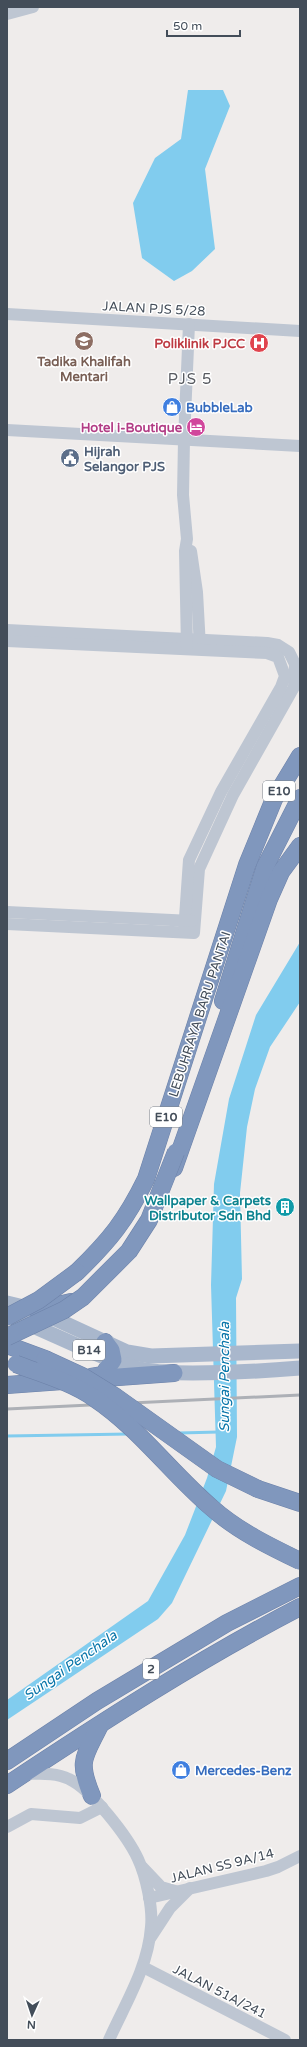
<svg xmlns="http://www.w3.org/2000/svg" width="307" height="2047" font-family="'Varela Round',sans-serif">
<rect width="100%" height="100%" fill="#efeceb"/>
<g fill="#81ccee">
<polygon points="188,90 223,90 230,106 205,169 215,249 192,271 174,281 142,258 133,203 155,158 181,139"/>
<polygon points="300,942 300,1002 270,1047 255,1089 247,1127 240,1193 242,1279 236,1298 237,1437 226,1491 172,1603 158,1619 7,1720 7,1700 148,1601 185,1535 207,1478 216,1447 211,1285 214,1184 229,1099 256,1015"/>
</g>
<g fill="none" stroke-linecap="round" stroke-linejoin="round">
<g stroke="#81ccee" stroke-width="3">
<polyline points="179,1433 219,1432"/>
<polyline points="7,1436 129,1434"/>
</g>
<defs>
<g id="highway">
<polyline points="223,1001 265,867 300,798"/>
<polyline points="174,1168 269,899 281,872 300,846"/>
<path d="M77,1272C110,1240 126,1220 146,1179L247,865L274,799L300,756"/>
<polyline points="36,1310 71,1302"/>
<polyline points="7,1345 45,1359"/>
<polyline points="91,1377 103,1375 113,1360 111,1350 105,1342"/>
<polyline points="7,1385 174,1373"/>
<polyline points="258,1489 300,1503"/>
<polyline points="7,1761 97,1701 227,1623 300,1586"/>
<path d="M7,1785C102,1722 198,1660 300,1607"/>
<path d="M92,1796C77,1760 84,1758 100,1725"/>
</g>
</defs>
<use href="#highway" stroke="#6c82a9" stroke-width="18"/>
<g stroke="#bec6d2" stroke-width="12">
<polyline points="7,14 33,7"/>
<polyline points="7,314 300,331"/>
<polyline points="7,430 300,446"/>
<polyline points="191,551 197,592 200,647"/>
<polyline points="7,630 267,643 278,645 289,652 295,664 294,687 233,795 199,869 194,933 7,924"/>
<polyline points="7,641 267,653 278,657 285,676 281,687 221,792 189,860 184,932"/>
<polyline points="187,647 185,551 187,539 183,495 184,440 189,324"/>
<polyline points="7,912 192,921"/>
<path d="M24,1774C39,1774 55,1772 69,1779C91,1789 128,1837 138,1859C146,1876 153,1908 151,1927C148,1968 125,2004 109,2040"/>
<polyline points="7,1827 31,1814 80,1818 102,1807"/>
<polyline points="142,1867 161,1887 175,1891"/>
<polyline points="149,1898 266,1871 278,1867 300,1856"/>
<polyline points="151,1937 170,1908 190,1888"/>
<polyline points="143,1967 285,2040"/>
</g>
<g stroke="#a9b7cc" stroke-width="15">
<polyline points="7,1303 36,1310 127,1352 151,1356 300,1351"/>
<path d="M7,1317L19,1320C58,1336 95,1356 135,1368C153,1373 175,1373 193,1373C229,1373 264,1371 300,1368"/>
</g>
<use href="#highway" stroke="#8097bd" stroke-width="17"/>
<polyline stroke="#adb0b6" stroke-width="3" points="7,1409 300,1395"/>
<defs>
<g id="highway-bridge">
<polyline points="7,1317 39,1300 77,1272"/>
<polyline points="7,1337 64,1310 83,1297 129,1251 149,1220 176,1152"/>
<polyline points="45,1359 82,1376 116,1397 217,1469 258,1489"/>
<path d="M16,1364C42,1374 71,1382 94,1398C139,1428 171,1473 212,1508C238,1531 269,1546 300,1561"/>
</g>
</defs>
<use href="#highway-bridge" stroke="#6c82a9" stroke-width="18" stroke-linecap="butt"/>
<use href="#highway-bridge" stroke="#8097bd" stroke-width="17"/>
</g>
<defs>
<symbol id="school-disc" viewBox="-11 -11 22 22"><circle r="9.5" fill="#8d6e63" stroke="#fff"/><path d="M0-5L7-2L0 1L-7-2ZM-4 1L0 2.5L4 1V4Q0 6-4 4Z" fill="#fff"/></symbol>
<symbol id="hospital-disc" viewBox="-11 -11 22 22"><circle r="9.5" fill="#e0444e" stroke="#fff"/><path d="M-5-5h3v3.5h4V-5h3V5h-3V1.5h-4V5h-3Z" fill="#fff"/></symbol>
<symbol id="shop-disc" viewBox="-11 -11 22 22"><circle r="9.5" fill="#3f7fe0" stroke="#fff"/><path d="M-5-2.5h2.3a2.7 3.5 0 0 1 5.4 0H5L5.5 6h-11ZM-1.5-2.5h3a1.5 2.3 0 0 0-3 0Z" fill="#fff"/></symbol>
<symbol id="hotel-disc" viewBox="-11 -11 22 22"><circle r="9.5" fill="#d1479c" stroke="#fff"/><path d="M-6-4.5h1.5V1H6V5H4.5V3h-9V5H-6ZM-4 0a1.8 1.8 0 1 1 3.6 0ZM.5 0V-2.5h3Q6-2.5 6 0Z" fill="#fff"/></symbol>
<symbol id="civic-disc" viewBox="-11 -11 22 22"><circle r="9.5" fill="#5c6f8a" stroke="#fff"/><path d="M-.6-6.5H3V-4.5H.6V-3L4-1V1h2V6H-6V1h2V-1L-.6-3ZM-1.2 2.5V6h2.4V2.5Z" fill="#fff"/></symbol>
<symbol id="building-disc" viewBox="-11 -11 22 22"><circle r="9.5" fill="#0f9aa8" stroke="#fff"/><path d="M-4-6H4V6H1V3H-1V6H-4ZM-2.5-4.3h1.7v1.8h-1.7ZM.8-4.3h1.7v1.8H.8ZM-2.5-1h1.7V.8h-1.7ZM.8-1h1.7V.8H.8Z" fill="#fff"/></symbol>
</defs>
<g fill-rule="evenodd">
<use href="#school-disc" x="73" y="330" width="22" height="22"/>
<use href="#hospital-disc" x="248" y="332" width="22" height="22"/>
<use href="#shop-disc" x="161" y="396" width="22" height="22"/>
<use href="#hotel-disc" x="185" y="416" width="22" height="22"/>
<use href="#civic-disc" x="59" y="447" width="22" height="22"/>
<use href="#building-disc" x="274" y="1196" width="22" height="22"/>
<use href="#shop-disc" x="170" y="1759" width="22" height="22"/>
</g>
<g text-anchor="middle" stroke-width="3" stroke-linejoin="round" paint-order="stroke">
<g fill="#fff" stroke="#7b828b" stroke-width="1">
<rect x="263" y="781" width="32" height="20" rx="3"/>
<rect x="150" y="1107" width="32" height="20" rx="3"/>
<rect x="73" y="1340" width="32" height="20" rx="3"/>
<rect x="143" y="1659" width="16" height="20" rx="3"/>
</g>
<g font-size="12" font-weight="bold" fill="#434d59">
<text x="279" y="795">E10</text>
<text x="166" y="1121">E10</text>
<text x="89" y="1354">B14</text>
<text x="151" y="1673">2</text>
</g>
<g font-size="13" fill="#434d59" stroke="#fff">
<text transform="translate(154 308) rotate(3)" y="5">JALAN PJS 5/28</text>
<text transform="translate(199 1014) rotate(-72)" y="5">LEBUHRAYA BARU PANTAI</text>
<text transform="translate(222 1865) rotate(-14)" y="5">JALAN SS 9A/14</text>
<text transform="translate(220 1991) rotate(27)" y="5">JALAN 51A/241</text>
</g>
<g font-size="13" font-weight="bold" fill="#be3a42" stroke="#fff" text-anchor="end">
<text x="245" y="348">Poliklinik PJCC</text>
</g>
<g font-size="13" font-weight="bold" fill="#785e54" stroke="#fff">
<text x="84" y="366">Tadika Khalifah<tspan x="84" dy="15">Mentari</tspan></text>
</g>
<g font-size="13" font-weight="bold" fill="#366cbe" stroke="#fff" text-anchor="start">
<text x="186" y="412">BubbleLab</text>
<text x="195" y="1775">Mercedes-Benz</text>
</g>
<g font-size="13" font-weight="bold" fill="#b23c85" stroke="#fff" text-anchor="end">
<text x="182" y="432">Hotel i-Boutique</text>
</g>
<g font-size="13" font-weight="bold" fill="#4e5e75" stroke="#fff" text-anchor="start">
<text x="84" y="456">Hijrah<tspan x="84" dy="15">Selangor PJS</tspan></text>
</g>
<g font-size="13" font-weight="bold" fill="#0d838f" stroke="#fff" text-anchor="end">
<text x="271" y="1205">Wallpaper &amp; Carpets<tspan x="271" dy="15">Distributor Sdn Bhd</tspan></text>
</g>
<g font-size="14" font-style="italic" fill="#0775a9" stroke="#fff">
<text transform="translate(224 1377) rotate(-90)" y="5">Sungai Penchala</text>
<text transform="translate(70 1665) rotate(-35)" y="5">Sungai Penchala</text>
</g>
<g font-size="15" letter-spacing="1" fill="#585b61" stroke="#fff">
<text x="190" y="384">PJS 5</text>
</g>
</g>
<rect width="307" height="2047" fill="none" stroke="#434d59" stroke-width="16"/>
<g transform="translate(32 2015) rotate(183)" stroke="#ffffff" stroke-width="3" paint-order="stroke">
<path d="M0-3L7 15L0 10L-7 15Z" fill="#434d59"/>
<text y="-6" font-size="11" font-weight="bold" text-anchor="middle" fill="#434d59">N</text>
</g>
<path d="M167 30v6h73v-6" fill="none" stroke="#434d59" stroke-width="2"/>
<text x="173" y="30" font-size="12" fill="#434d59" stroke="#ffffff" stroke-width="3" paint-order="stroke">50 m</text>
</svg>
